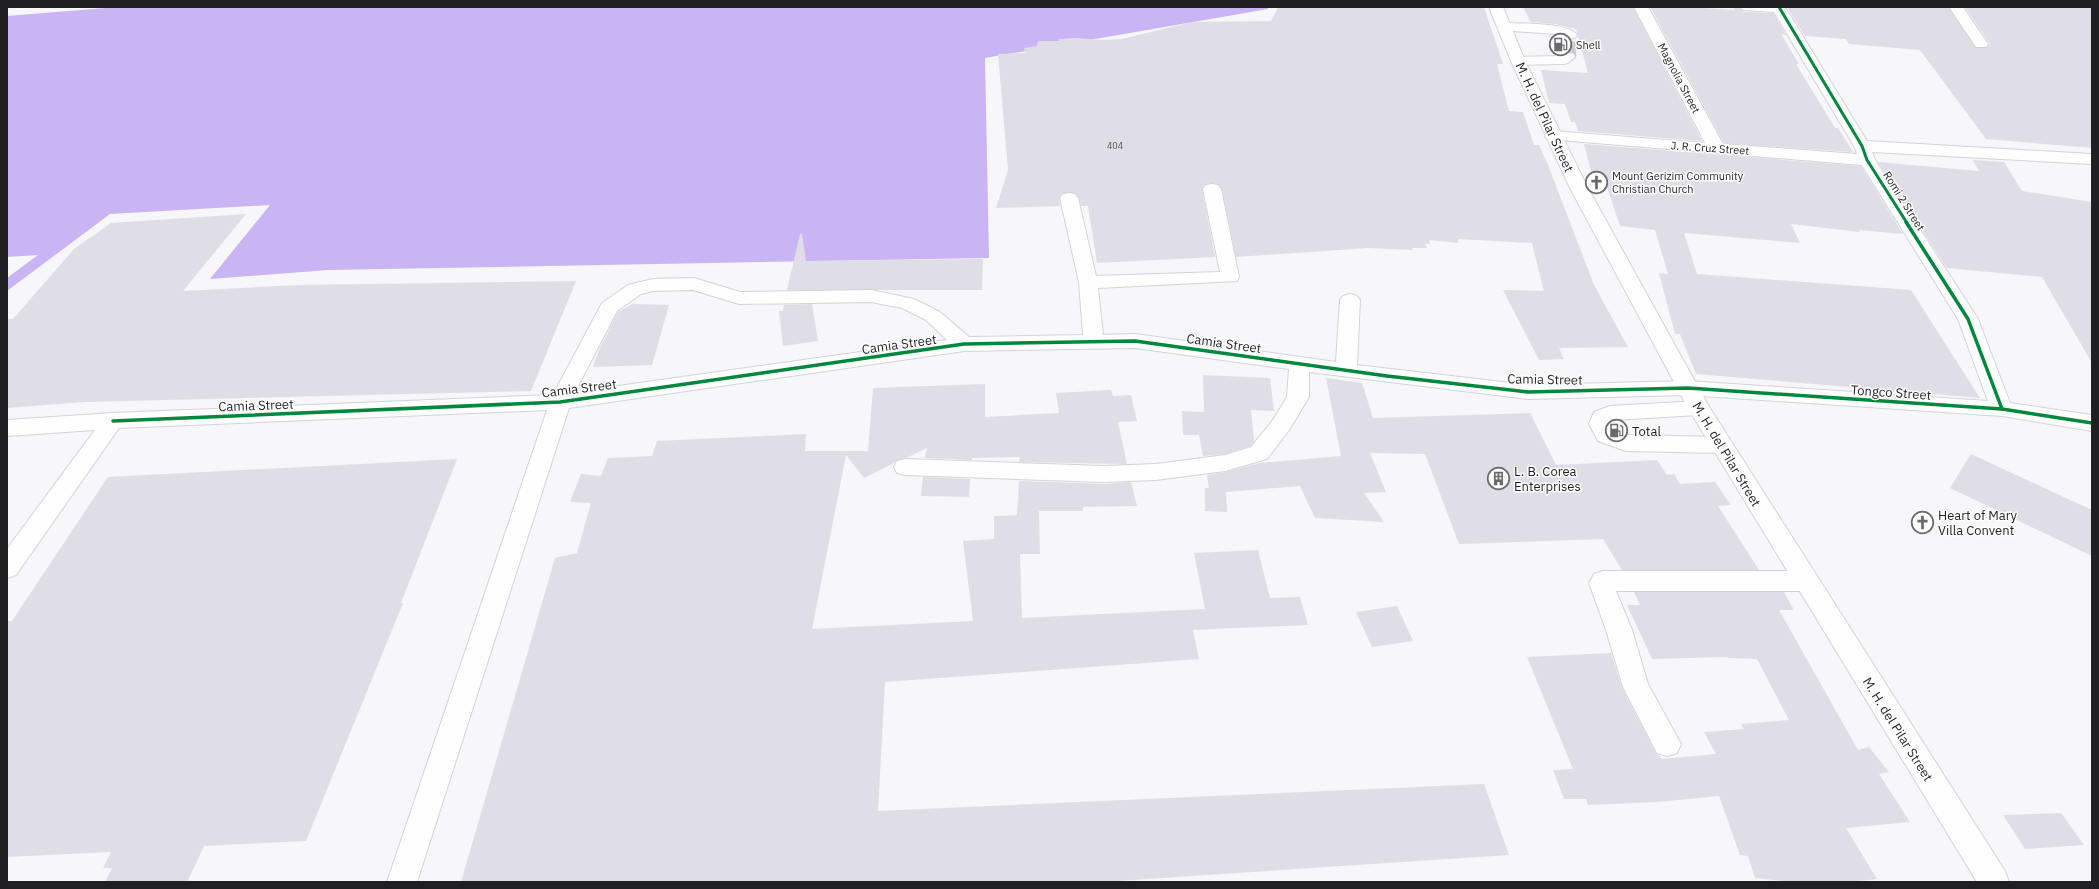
<svg xmlns="http://www.w3.org/2000/svg" width="2099" height="889" font-family="'IBM Plex Sans',sans-serif">
<rect width="100%" height="100%" fill="#f7f6fa"/>
<polygon fill="#c9b5f4" points="118,7 1267,7 1268,9 985,58 989,258 328,270 210,279 270,205 110,214 7,291 7,278 38,255 7,257 7,16"/>
<g fill="#dfdde6">
<polygon points="1278,7 1484,7 1503,64 1497,64 1509,111 1523,112 1534,145 1539,145 1548,165 1594,285 1628,347 1559,348 1564,359 1539,360 1503,290 1544,291 1532,243 1458,239 1458,243 1429,240 1430,244 1425,244 1427,248 1412,248 1413,250 1368,248 1236,257 1222,189 1218,184 1212,183 1205,184 1202,189 1215,257 1097,263 1088,206 1081,206 1079,198 1075,193 1062,193 1059,198 1060,206 996,208 1008,170 998,54 1025,53 1024,48 1037,46 1038,41 1059,41 1059,39 1076,38 1103,40 1122,39 1192,22 1271,21"/>
<polygon points="1523,7 1633,7 1702,141 1578,131 1575,122 1571,122 1565,104 1549,103 1541,70 1588,73 1576,29 1555,24 1531,22"/>
<polygon points="1650,7 1688,7 1734,10 1734,7 1740,7 1743,12 1773,13 1786,35 1781,34 1799,64 1796,64 1835,128 1838,128 1853,152 1724,143"/>
<polygon points="1787,7 1948,7 1976,48 1986,48 1990,44 1965,7 2092,7 2092,148 1986,139 1920,50 1849,44 1846,39 1805,36"/>
<polygon points="1584,144 1861,166 1903,234 1859,230 1860,232 1791,224 1800,243 1684,233 1697,274 1911,290 1980,398 1696,374 1680,334 1675,334 1659,273 1668,274 1655,230 1620,226 1607,187 1595,186"/>
<polygon points="1973,160 2004,162 2022,191 2092,202 2092,363 2042,277 1947,268 1878,162 1979,171"/>
<polygon points="246,214 183,291 298,285 576,281 531,391 85,402 7,408 7,319 13,319 74,249 111,223"/>
<polygon points="800,234 802,234 806,261 983,259 982,290 787,290"/>
<polygon points="632,304 669,305 652,365 593,367 599,350 618,312"/>
<polygon points="812,304 818,341 783,346 779,311 783,311 784,305"/>
<polygon points="1203,375 1270,378 1274,411 1251,410 1254,441 1250,446 1225,454 1203,456 1199,435 1183,435 1182,411 1204,412"/>
<polygon points="1326,378 1362,383 1373,418 1530,413 1556,465 1657,460 1667,475 1674,474 1680,484 1715,482 1731,505 1718,506 1759,570 1622,570 1603,539 1459,544 1425,454 1370,453 1386,492 1364,493 1384,522 1315,518 1300,486 1226,492 1227,512 1205,511 1205,488 1209,488 1207,475 1225,472 1260,463 1341,456"/>
<polygon points="985,384 985,417 1059,413 1056,393 1111,390 1113,396 1131,395 1137,421 1118,422 1127,464 1019,462 1020,457 972,458 972,460 925,458 927,448 906,458 897,460 894,463 864,478 846,455 812,629 973,621 963,541 994,539 994,516 1017,515 1019,481 1103,484 1131,482 1137,506 1083,507 1083,511 1039,511 1040,554 1020,554 1022,618 1205,609 1194,553 1258,550 1270,598 1300,597 1308,625 1193,630 1199,659 885,682 878,811 1484,784 1509,855 1102,882 461,882 555,558 577,553 591,503 570,502 581,474 601,476 608,458 652,456 657,441 806,434 805,451 868,451 873,388"/>
<polygon points="1971,454 2092,510 2092,556 1950,488"/>
<polygon points="457,459 401,603 403,603 306,841 204,846 187,882 105,882 112,868 103,868 111,852 7,857 7,621 12,621 108,477"/>
<polygon points="923,477 970,479 969,497 921,496"/>
<polygon points="1634,592 1784,592 1794,610 1779,610 1858,750 1869,747 1889,772 1879,774 1910,822 1846,828 1877,879 1851,882 1793,882 1755,878 1748,856 1740,855 1719,796 1657,802 1588,805 1586,799 1564,799 1553,770 1573,769 1527,657 1611,653 1622,688 1656,754 1660,756 1662,759 1716,754 1704,732 1744,729 1741,724 1789,720 1757,659 1728,658 1727,657 1652,659 1627,605 1640,605"/>
<polygon points="1397,606 1413,641 1372,647 1356,612"/>
<polygon points="2061,813 2084,845 2025,849 2003,815"/>
</g>
<g fill="none" stroke-linecap="round" stroke-linejoin="round">
<polyline stroke="#cccbcf" stroke-width="16" stroke-dasharray="16 8" stroke-linecap="butt" points="1568,57 1570,35"/>
<defs>
<g id="minor">
<path d="M1634,7H1648L1723,144L1857,154L1854,146L1774,12L1743,10L1741,7H1785L1867,141L2092,154V164L1872,152L1875,160L1978,319L2010,403L2092,415V431L2002,416L1688,395L1528,399L1309,372V397L1289,430L1267,459L1225,471L1156,480L1103,482L905,475L897,473L894,467L897,461L905,459L1103,466L1156,464L1225,455L1251,447L1273,420L1287,397L1289,369L1135,348L964,351L569,408L417,882H387L547,410L119,428L16,575L7,578V549L95,430L7,436V420L113,413L553,395L602,303L628,285L653,279L694,278L740,292L871,290L914,299L940,312L969,337L1083,335L1079,282L1060,198L1063,194L1069,193L1075,194L1078,198L1096,276L1220,272L1203,189L1206,185L1212,184L1218,185L1221,189L1239,277L1237,281L1098,288L1103,335L1135,334L1336,362L1340,300L1343,296L1350,294L1357,296L1360,300L1357,365L1528,385L1688,381L1988,401L1958,319L1862,165L1547,139L1545,136L1547,133L1553,131L1705,143ZM693,290L739,304L871,302L902,308L926,320L947,340L575,392L617,311L641,294L653,291Z"/>
<polygon points="1949,7 1963,7 1988,44 1986,47 1976,47"/>
<path d="M1505,23C1521,24 1568,22 1577,35L1575,38L1570,39L1555,34L1500,30L1498,27L1500,24Z"/>
<polygon points="1568,53 1573,54 1575,57 1568,63 1563,64 1518,65 1513,64 1511,61 1513,58 1518,57 1560,56"/>
<polygon points="1699,401 1707,403 1710,408 1707,413 1699,415 1614,420 1611,424 1614,430 1628,435 1721,437 1729,439 1732,445 1729,451 1721,453 1626,451 1598,441 1589,424 1594,412 1610,406"/>
<polygon points="1603,571 1805,571 1814,574 1817,581 1814,588 1805,591 1616,591 1632,630 1648,684 1681,744 1677,753 1667,756 1657,753 1623,687 1606,630 1589,583 1594,574"/>
</g>
<polygon id="major" points="1489,7 1503,7 1525,61 1588,188 1708,405 2005,871 2009,882 1977,882 1688,408 1570,188 1511,61"/>
</defs>
<use href="#minor" stroke="#d4d3d7" stroke-width="2"/>
<use href="#major" stroke="#d4d3d7" stroke-width="2"/>
<use href="#minor" fill="#fefefe" fill-rule="evenodd"/>
<use href="#major" fill="#fefefe" fill-rule="evenodd"/>
<defs>
<polyline id="cycleway-far1" points="1779,7 1862,146 1867,160 1907,223"/>
<g id="cycleway">
<polyline points="1906,222 1968,319 2002,409"/>
<polyline points="113,421 560,402 964,344 1135,341 1387,376 1528,392 1688,388 2002,409 2092,423"/>
</g>
</defs>
<use href="#cycleway-far1" stroke="#fff" stroke-width="5"/>
<use href="#cycleway" stroke="#fff" stroke-width="6"/>
<use href="#cycleway-far1" stroke="#00873e" stroke-width="3"/>
<use href="#cycleway" stroke="#00873e" stroke-width="3.5"/>
</g>
<defs>
<symbol id="fuel-ring" viewBox="-11 -11 22 22"><circle r="9.5" fill="#fff" stroke="#6b6a6e" stroke-width="1.5"/><path d="M-5.5-6h7V0h2V4h1.3V-2.5L3-4.5l.8-.8L6-3V5H2.5V1h-1V6h-7ZM-4.2-4.7v3.2H.2V-4.7Z" fill="#6b6a6e"/></symbol>
<symbol id="church-ring" viewBox="-11 -11 22 22"><circle r="9.5" fill="#fff" stroke="#6b6a6e" stroke-width="1.5"/><path d="M-1.2-6h2.4v3.5h3.3v2.4h-3.3V6h-2.4V-.1h-3.3v-2.4h3.3Z" fill="#6b6a6e"/></symbol>
<symbol id="building-ring" viewBox="-11 -11 22 22"><circle r="9.5" fill="#fff" stroke="#6b6a6e" stroke-width="1.5"/><path d="M-4-6H4V6H1V3H-1V6H-4ZM-2.5-4.3h1.7v1.8h-1.7ZM.8-4.3h1.7v1.8H.8ZM-2.5-1h1.7V.8h-1.7ZM.8-1h1.7V.8H.8Z" fill="#6b6a6e"/></symbol>
</defs>
<g fill-rule="evenodd">
<use href="#fuel-ring" x="1548" y="32" width="25" height="25"/>
<use href="#church-ring" x="1584" y="170" width="25" height="25"/>
<use href="#fuel-ring" x="1604" y="418" width="25" height="25"/>
<use href="#building-ring" x="1486" y="466" width="25" height="25"/>
<use href="#church-ring" x="1910" y="510" width="25" height="25"/>
</g>
<g text-anchor="middle" stroke-width="3" stroke-linejoin="round" paint-order="stroke">
<g font-size="9" fill="#535256">
<text x="1115" y="149">404</text>
</g>
<g font-size="11" fill="#201f22" stroke="#fff" text-anchor="start">
<text x="1576" y="49">Shell</text>
<text x="1612" y="180">Mount Gerizim Community<tspan x="1612" dy="13">Christian Church</tspan></text>
</g>
<g font-size="11" fill="#201f22" stroke="#fff">
<text transform="translate(1679 78) rotate(62)" y="4">Magnolia Street</text>
<text transform="translate(1710 148) rotate(4)" y="4">J. R. Cruz Street</text>
<text transform="translate(1904 201) rotate(58)" y="4">Romi 2 Street</text>
</g>
<g font-size="13" fill="#201f22" stroke="#fff">
<text transform="translate(1545 117) rotate(65)" y="5">M. H. del Pilar Street</text>
<text transform="translate(1224 343) rotate(8)" y="5">Camia Street</text>
<text transform="translate(899 344) rotate(-8)" y="5">Camia Street</text>
<text transform="translate(1545 379) rotate(1)" y="5">Camia Street</text>
<text transform="translate(579 388) rotate(-7)" y="5">Camia Street</text>
<text transform="translate(1891 392) rotate(4)" y="5">Tongco Street</text>
<text transform="translate(256 405) rotate(-2)" y="5">Camia Street</text>
<text transform="translate(1727 454) rotate(59)" y="5">M. H. del Pilar Street</text>
<text transform="translate(1898 729) rotate(58)" y="5">M. H. del Pilar Street</text>
</g>
<g font-size="13" fill="#201f22" stroke="#fff" text-anchor="start">
<text x="1632" y="436">Total</text>
<text x="1514" y="476">L. B. Corea<tspan x="1514" dy="15">Enterprises</tspan></text>
<text x="1938" y="520">Heart of Mary<tspan x="1938" dy="15">Villa Convent</tspan></text>
</g>
</g>
<rect width="2099" height="889" fill="none" stroke="#201f22" stroke-width="16"/>
</svg>
